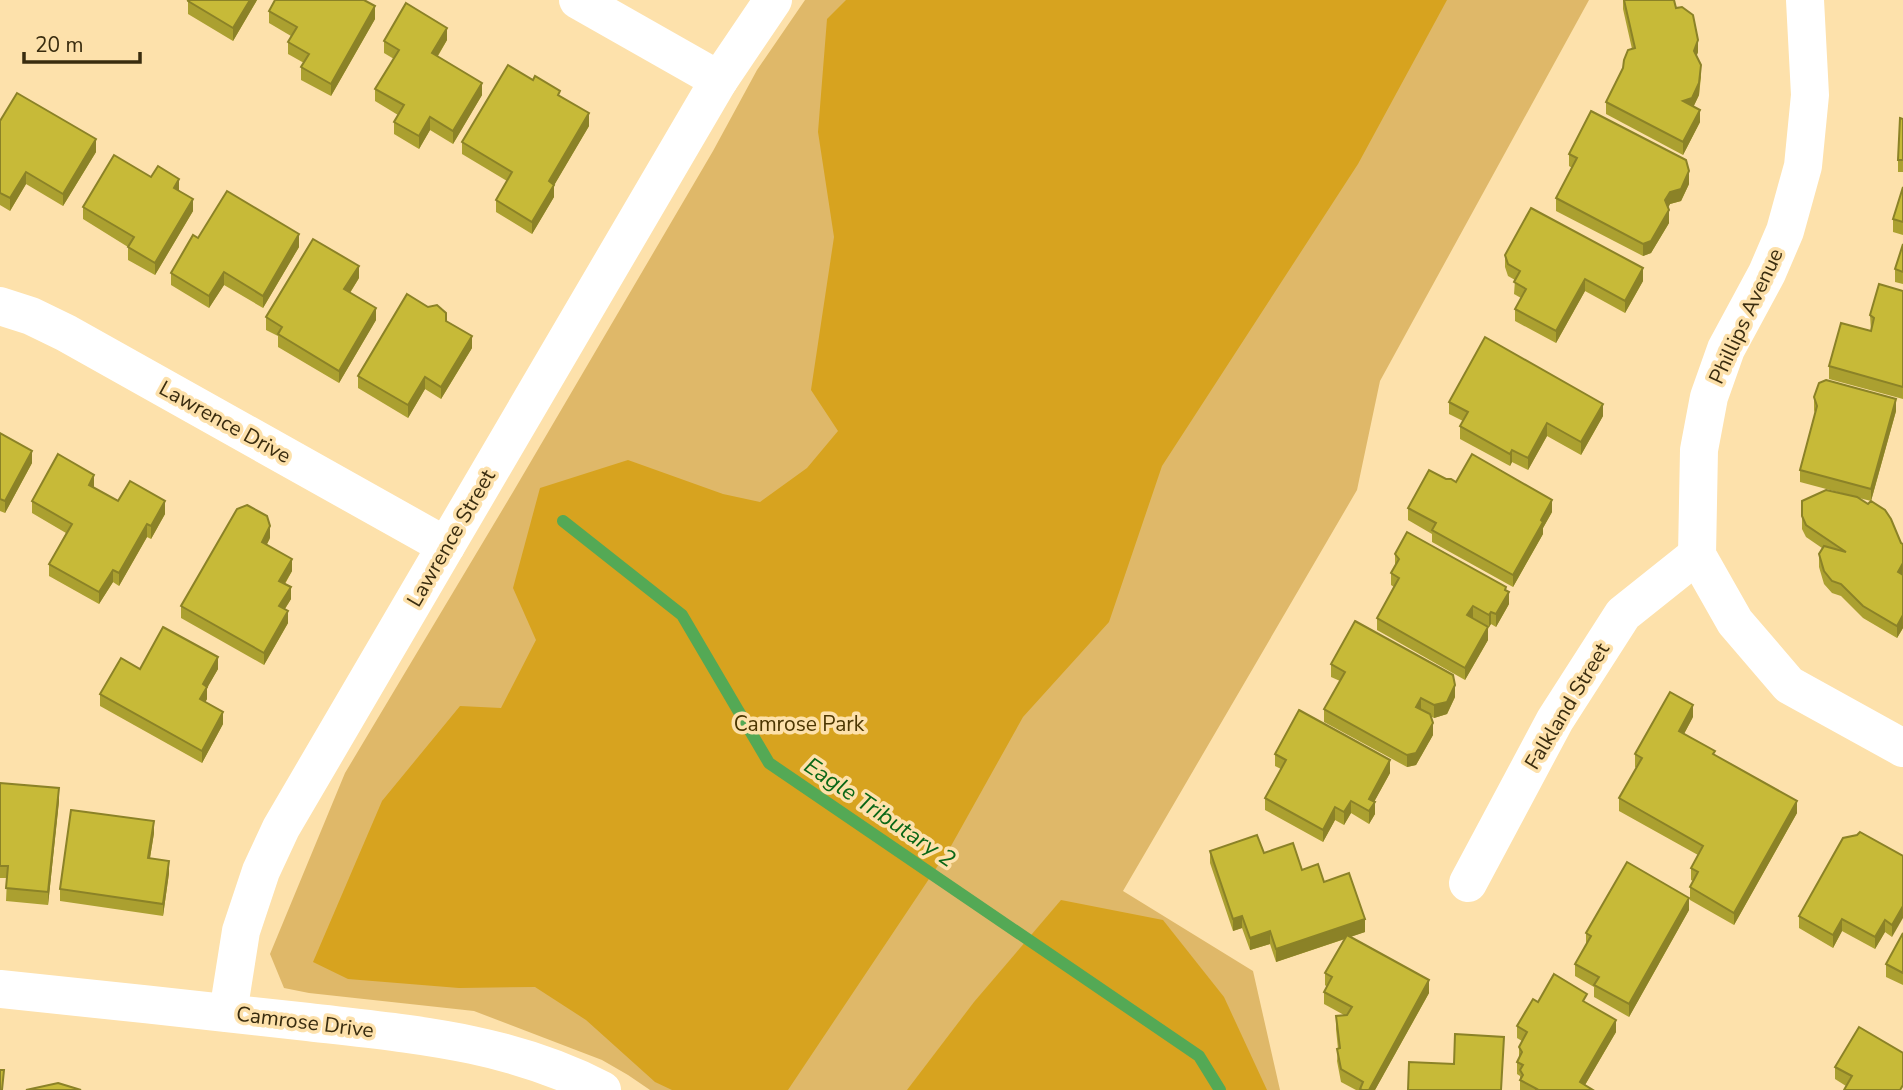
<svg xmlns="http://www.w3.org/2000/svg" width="1903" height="1090" font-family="'Nunito Sans',sans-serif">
<rect width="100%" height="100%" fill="#fde1ab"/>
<polygon fill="#dfb869" points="805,0 1589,0 1380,381 1357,490 1123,891 1253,971 1280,1090 650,1090 628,1075 602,1060 474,1011 309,993 284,988 270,954 345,773 513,492 713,151 757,70"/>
<g fill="#d7a31f">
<polygon points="846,0 1447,0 1358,164 1162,466 1109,622 1023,717 951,846 788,1090 672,1090 655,1082 586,1020 535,987 459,988 348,979 313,962 382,801 460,706 501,708 536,640 513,588 540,488 628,460 723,494 760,502 807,468 838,431 811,390 834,237 818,132 827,19"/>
<polygon points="1061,900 1163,920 1224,997 1267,1090 907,1090 974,1002"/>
</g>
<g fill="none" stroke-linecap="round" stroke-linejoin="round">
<polyline stroke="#54a955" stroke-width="12" points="563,521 682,615 769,763 1199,1056 1220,1090"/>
<g stroke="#fff" stroke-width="38">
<polyline points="578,0 719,80"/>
<polyline points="1468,883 1555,720 1623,614 1697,555"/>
<path d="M0,989C103,1000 205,1010 308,1022C410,1034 508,1041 602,1090"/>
<polyline points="228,1013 241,931 261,871 281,828 446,546"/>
</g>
<g stroke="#fff" stroke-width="38">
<polyline points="1805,0 1810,95 1803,166 1785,231 1767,273 1726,349 1709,397 1699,450 1697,555 1735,622 1789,685 1903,748"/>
<polyline points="0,306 31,316 66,333 446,546 719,80 773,0"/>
</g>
</g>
<g fill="#aba030" fill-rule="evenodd">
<polygon points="186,0 257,0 233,41 188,14 188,1"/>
<polygon points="1623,0 1674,0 1676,8 1698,52 1696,56 1701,77 1699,95 1693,107 1700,122 1683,155 1606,114 1606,102 1632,49 1623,9"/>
<polygon points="269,11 375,19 331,96 301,80 301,67 304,63 288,54 288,42 291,36 269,23"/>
<polygon points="447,40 438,56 482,95 453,144 430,130 419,149 394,134 394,122 398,115 375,101 375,89 394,59 384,53 384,41"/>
<polygon points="560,96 589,126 554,185 554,197 532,234 496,212 496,200 507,181 462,154 462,142"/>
<polygon points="1903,119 1903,172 1898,172 1898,160"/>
<polygon points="0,121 96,152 63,206 26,184 10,211 0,205"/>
<polygon points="1569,154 1689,184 1681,201 1670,204 1668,208 1669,223 1651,253 1643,256 1556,211 1556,198 1572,168 1569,166"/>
<polygon points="151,177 179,190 193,211 155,275 128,260 128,247 83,219 83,207"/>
<polygon points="1903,187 1903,235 1893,232 1893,219"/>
<polygon points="198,238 299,247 263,308 224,285 209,308 171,285 171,273"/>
<polygon points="1903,244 1903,284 1895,282 1895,269"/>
<polygon points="1505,255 1643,281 1625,313 1585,291 1556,343 1515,321 1515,309 1521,298 1514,294 1515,280 1508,276 1505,267"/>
<polygon points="359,278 350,293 376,320 339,383 278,347 278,336 266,330 266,317"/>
<polygon points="1903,291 1903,399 1829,379 1829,366 1871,331 1870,315"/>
<polygon points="446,321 472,348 441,399 425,389 408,418 358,388 358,376"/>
<path d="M1814,397L1896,411L1871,501L1901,543L1903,544V628L1897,638L1863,618L1841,596L1832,593L1824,584L1819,567V554L1822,548L1806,537L1802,529V501L1845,494L1800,482V470L1815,413L1814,410ZM1859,498L1871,501L1868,504Z"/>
<polygon points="1449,402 1603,416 1581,455 1547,436 1528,470 1512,462 1510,466 1460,439 1460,426 1463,421 1449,414"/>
<polygon points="0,433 32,463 5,513 0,511"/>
<polygon points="1446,479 1552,512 1543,528 1543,534 1513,587 1432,542 1432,534 1408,520 1408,508"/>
<polygon points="94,488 118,501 165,514 151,539 147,537 119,586 113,582 99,604 49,576 49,564 66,533 32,513 32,501"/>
<polygon points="270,538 267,544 292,571 285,584 291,599 285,609 288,623 264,665 181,618 181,606"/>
<polygon points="1395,554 1506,591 1509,604 1496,627 1491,624 1489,627 1473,618 1488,640 1465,680 1377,630 1377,618 1394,587 1391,585 1391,573 1395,566"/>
<polygon points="1331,664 1455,697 1447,714 1434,718 1430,716 1433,735 1416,765 1407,767 1324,722 1324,709 1340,681 1331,677"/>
<polygon points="140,669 218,669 207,688 207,699 205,702 223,724 202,763 100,706 100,694"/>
<polygon points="1693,717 1684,734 1797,813 1734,925 1690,900 1690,887 1693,881 1691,880 1691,868 1698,855 1619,811 1619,798 1636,768 1635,767 1635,754"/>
<polygon points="1275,754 1390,773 1374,802 1375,814 1369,824 1351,813 1344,825 1335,820 1323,842 1265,810 1265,798 1281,769 1275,766"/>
<polygon points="0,783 59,801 48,905 6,901 7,878 0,878"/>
<polygon points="154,833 150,858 169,873 163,916 60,901 60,889"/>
<polygon points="1210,851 1264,853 1302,870 1324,882 1365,932 1350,937 1429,993 1375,1090 1356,1090 1341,1082 1337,1061 1338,1049 1336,1029 1336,1016 1344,1015 1324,1004 1324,992 1327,987 1325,985 1325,973 1345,939 1276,962 1270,944 1250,950 1242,928 1233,931 1210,863"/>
<polygon points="1903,856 1892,937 1885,932 1875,949 1842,931 1833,948 1799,928 1799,916"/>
<polygon points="1689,910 1629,1017 1594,997 1594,987 1575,976 1575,964 1586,945 1586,933"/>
<polygon points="1903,933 1903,985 1886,977 1886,964"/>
<polygon points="1538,1002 1587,1003 1616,1032 1585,1085 1593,1090 1520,1090 1520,1076 1517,1074 1517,1062 1519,1058 1519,1047 1522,1041 1517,1038 1517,1026"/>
<polygon points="1903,1053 1846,1086 1835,1079 1835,1067"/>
</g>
<g fill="#8b8227">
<polygon points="250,0 257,0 233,41 233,28"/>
<polygon points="375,6 375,19 331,96 331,84"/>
<polygon points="447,28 447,40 432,65 432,53"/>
<polygon points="1698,40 1698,52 1694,64 1694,51"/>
<polygon points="1701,65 1699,95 1692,110 1683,101"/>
<polygon points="482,83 482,95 453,144 453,131"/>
<polygon points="1700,110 1700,122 1683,155 1683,142"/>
<polygon points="589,113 589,126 549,194 549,181"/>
<polygon points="430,117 430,130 419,149 419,136"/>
<polygon points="96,139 96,152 63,206 63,194"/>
<polygon points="1689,171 1689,184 1681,201 1670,204 1665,213 1665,200 1670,192"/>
<polygon points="26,172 26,184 10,211 10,198"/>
<polygon points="179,179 179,192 174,188"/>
<polygon points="554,185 554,197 532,234 532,222"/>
<polygon points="193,199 193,211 155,275 155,263"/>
<polygon points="1669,210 1669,223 1651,253 1643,256 1643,244"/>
<polygon points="299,234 299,247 263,308 263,296"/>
<polygon points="359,266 359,278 344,302 344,289"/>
<polygon points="1643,268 1643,281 1625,313 1625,301"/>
<polygon points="224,272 224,285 209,308 209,296"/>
<polygon points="1585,279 1585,291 1556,343 1556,331"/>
<polygon points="376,308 376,320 339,383 339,371"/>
<polygon points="472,336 472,348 441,399 441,387"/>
<polygon points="425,377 425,389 408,418 408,405"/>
<polygon points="1896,399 1896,411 1871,501 1871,489"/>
<polygon points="1603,404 1603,416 1581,455 1581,442"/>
<polygon points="1547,423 1547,436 1528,470 1528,458"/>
<polygon points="1512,450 1512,462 1510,466 1510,454"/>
<polygon points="32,451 32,463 5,513 5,501"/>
<polygon points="94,475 94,487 89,497 89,485"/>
<polygon points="1552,500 1552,512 1543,528 1543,534 1513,587 1513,575 1541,520"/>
<polygon points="165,501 165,514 151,539 151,526"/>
<polygon points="147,524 147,537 119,586 119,573"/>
<polygon points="270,526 270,538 262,554 262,542"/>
<polygon points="292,559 292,571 279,593 279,581"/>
<polygon points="1903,563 1903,576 1898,572"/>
<polygon points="113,570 113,582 99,604 99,592"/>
<polygon points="291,587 291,599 279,618 279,606"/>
<polygon points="1506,587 1506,596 1509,592 1509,604 1496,627 1496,614"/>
<polygon points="1473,606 1473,618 1467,615"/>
<polygon points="288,611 288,623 264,665 264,653"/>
<polygon points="1491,612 1491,624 1489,627 1489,615"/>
<polygon points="1903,615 1903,628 1897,638 1897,626"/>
<polygon points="1488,627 1488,640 1465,680 1465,668"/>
<polygon points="218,657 218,669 207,688 207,699 200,712 200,699 203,684"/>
<polygon points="1455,685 1455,697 1447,714 1434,718 1434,705"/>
<polygon points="1421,698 1421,710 1416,707"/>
<polygon points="1693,705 1693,717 1679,743 1679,731"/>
<polygon points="223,712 223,724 202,763 202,751"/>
<polygon points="1433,723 1433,735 1416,765 1407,767 1407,755"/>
<polygon points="1390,760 1390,773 1369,811 1369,799"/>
<polygon points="59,788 59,801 48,905 48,892"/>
<polygon points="1351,801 1351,813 1344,825 1344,812"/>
<polygon points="1797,801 1797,813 1734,925 1734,913"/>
<polygon points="1375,802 1375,814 1369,824 1369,811"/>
<polygon points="1335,807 1335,820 1323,842 1323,830"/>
<polygon points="154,821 154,833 148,870 148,858"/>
<polygon points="169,861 169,873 163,916 163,904"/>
<polygon points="1689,898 1689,910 1629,1017 1629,1004"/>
<polygon points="1903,906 1903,918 1892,937 1892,925"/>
<polygon points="1242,916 1242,928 1233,931 1233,919"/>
<polygon points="1365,919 1365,932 1276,962 1276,949"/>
<polygon points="1842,919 1842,931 1833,948 1833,935"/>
<polygon points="1885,920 1885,932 1875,949 1875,937"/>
<polygon points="1270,931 1270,944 1250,950 1250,938"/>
<polygon points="1429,980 1429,993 1375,1090 1369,1090"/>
<polygon points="1616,1020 1616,1032 1582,1090 1580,1082"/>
</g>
<g fill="#c7ba38" stroke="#8b8227" stroke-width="2">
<polygon points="188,0 250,0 233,28 188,1"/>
<polygon points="275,0 364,0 375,6 331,84 301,67 309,54 288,42 297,27 269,11"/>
<polygon points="1624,0 1674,0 1676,8 1682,7 1693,15 1698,40 1694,51 1701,65 1699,83 1692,98 1683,101 1700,110 1683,142 1606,102 1623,68 1624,60 1628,50 1635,48"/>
<polygon points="406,3 447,28 432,53 482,83 453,131 430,117 419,136 394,122 404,105 375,89 399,50 384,41"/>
<polygon points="508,65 533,80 535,76 560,91 558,95 589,113 549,181 554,185 532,222 496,200 512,172 462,142"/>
<polygon points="17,93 96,139 63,194 26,172 10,198 0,193 0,121"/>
<polygon points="1591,111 1686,160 1689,171 1681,189 1670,192 1665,200 1669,210 1651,241 1643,244 1556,198 1577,158 1569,154"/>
<polygon points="1900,118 1903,119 1903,160 1898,160"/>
<polygon points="114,155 151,177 158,166 179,179 174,188 193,199 155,263 128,247 134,237 83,207"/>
<polygon points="1903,187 1903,222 1893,219"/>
<polygon points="227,191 299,234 263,296 224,272 209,296 171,273 193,235 198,238"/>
<polygon points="1531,208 1643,268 1625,301 1585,279 1556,331 1515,309 1526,289 1514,282 1520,271 1508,264 1505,255"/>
<polygon points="313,239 359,266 344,289 376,308 339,371 278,334 282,327 266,317"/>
<polygon points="1903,244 1903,272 1895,269"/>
<polygon points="1879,284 1903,291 1903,387 1829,366 1841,323 1871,331 1874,318 1870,315"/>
<polygon points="407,294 428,307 437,305 446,313 446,321 472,336 441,387 425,377 408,405 358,376"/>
<polygon points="1485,337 1603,404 1581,442 1547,423 1528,458 1512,450 1510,454 1460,426 1468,412 1449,402"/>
<polygon points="1826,380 1896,399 1871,489 1800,470 1817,406 1814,397 1819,383"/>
<polygon points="0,433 32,451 5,501 0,499"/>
<polygon points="58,454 94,475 89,485 118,501 130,481 165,501 151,526 147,524 119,573 113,570 99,592 49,564 72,524 32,501"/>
<polygon points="1472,454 1552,500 1541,520 1543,522 1513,575 1432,530 1436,523 1408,508 1429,470 1446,479 1451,479 1456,482"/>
<polygon points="1826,490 1857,497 1868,504 1871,501 1885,510 1891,519 1901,543 1903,544 1903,563 1898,572 1903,575 1903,615 1897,626 1863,606 1841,584 1832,581 1824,571 1819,554 1824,546 1846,552 1806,525 1802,516 1802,501"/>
<polygon points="247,505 267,516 270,526 262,542 292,559 279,581 291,587 279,606 288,611 264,653 181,606 237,509"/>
<polygon points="1407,532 1506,587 1505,590 1509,592 1496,614 1491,612 1489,615 1473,606 1467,615 1488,627 1465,668 1377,618 1399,578 1391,573 1399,559 1395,554"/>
<polygon points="1355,621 1453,675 1455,685 1447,702 1434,705 1421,698 1416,707 1430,714 1433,723 1416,753 1407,755 1324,709 1345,672 1331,664"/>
<polygon points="163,627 218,657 203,684 207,687 200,699 223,712 202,751 100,694 121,658 140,669"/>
<polygon points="1670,692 1693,705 1679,731 1715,751 1713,754 1797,801 1734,913 1690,887 1698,872 1691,868 1703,846 1619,798 1642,758 1635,754"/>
<polygon points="1299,710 1390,760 1369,799 1375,802 1369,811 1351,801 1344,812 1335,807 1323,830 1265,798 1286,760 1275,754"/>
<polygon points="0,783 59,788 48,892 6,888 8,866 0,866"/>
<polygon points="71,810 154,821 148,858 169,861 163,904 60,889"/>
<polygon points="1860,832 1903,856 1903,906 1892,925 1885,920 1875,937 1842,919 1833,935 1799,916 1843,838 1857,835"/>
<polygon points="1257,835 1264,853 1293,843 1302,870 1318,864 1324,882 1349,873 1365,919 1276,949 1270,931 1250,938 1242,916 1233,919 1210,851"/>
<polygon points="1627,862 1689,898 1629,1004 1594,985 1599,977 1575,964 1591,936 1586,933"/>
<polygon points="1903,933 1903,973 1886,964"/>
<polygon points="1347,935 1429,980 1369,1090 1362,1090 1360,1089 1363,1082 1341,1069 1337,1049 1340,1048 1336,1016 1347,1015 1352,1007 1324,992 1332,977 1325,973"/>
<polygon points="1554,974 1587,994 1583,1001 1616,1020 1580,1082 1593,1090 1536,1090 1537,1089 1520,1080 1523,1075 1520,1070 1523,1065 1517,1062 1522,1052 1519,1047 1527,1032 1517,1026 1533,999 1538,1002"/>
<polygon points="1859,1027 1903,1053 1903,1085 1900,1090 1844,1090 1852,1076 1835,1067"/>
<polygon points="1455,1034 1504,1037 1501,1090 1408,1090 1409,1062 1454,1064"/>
<polygon points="0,1070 4,1070 2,1090 0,1090"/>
<polygon points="58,1083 81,1090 26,1090"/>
</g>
<g text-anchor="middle" stroke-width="7" stroke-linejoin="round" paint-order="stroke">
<g font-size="21" fill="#392c0f" stroke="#fde1ab">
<text transform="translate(1746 316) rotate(-65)" y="7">Phillips Avenue</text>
<text transform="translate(225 422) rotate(29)" y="7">Lawrence Drive</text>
<text transform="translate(451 538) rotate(-60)" y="7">Lawrence Street</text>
<text transform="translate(1567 706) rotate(-59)" y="7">Falkland Street</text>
<text transform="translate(305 1022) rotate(7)" y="7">Camrose Drive</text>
</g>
<g font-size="21" fill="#4b3602" stroke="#fde1ab">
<text x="799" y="731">Camrose Park</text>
</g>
<g font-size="23" font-style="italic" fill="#0a6716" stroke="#fde1ab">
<text transform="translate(880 812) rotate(34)" y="8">Eagle Tributary 2</text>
</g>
</g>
<path d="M24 52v10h116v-10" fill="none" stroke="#392c0f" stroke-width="3.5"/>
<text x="35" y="52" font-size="21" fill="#392c0f" stroke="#fde1ab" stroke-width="5" paint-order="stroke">20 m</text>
</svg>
